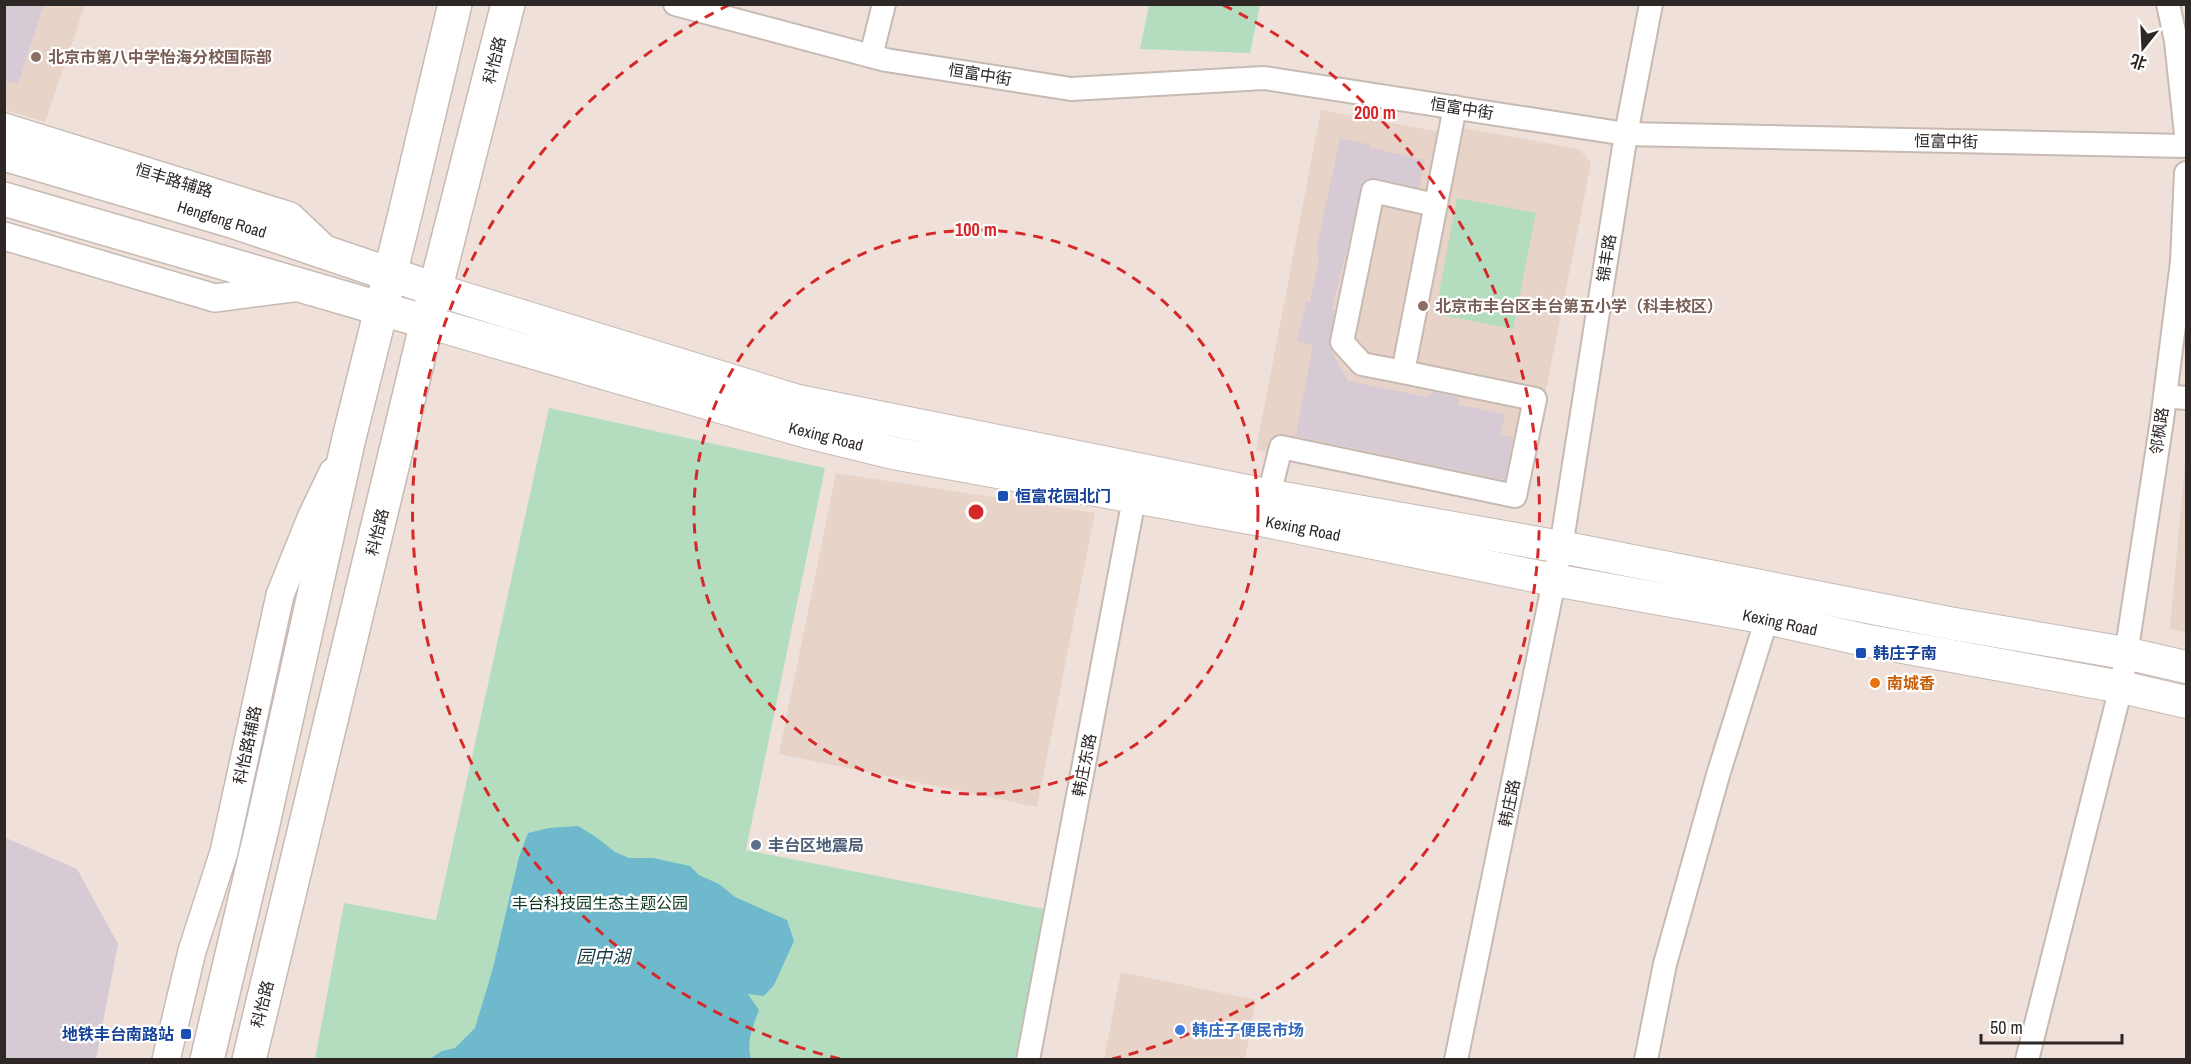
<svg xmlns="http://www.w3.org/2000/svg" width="2191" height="1064" font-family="'Archivo Narrow','Noto Sans SC',sans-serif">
<rect width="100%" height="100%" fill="#efe1da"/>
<g fill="#e7d3c8">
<polygon points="4,5 85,5 45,122 5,110"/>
<polygon points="1321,110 1451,134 1453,126 1579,149 1591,163 1524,500 1511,507 1256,450"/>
<polygon points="2186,450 2186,632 2170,629"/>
<polygon points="836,473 1095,513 1037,807 779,754"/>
<polygon points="1121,972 1256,1000 1245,1059 1104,1059"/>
</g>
<g fill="#b4ddc0">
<polygon points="1149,5 1260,5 1250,53 1140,49"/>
<polygon points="1457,198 1536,213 1513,329 1435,314"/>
<polygon points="549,408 825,468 746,850 1054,911 1023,1059 315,1060 344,903 436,920"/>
</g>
<path fill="#6fb9cc" d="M578,826L596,837L615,852L629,858H653L690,866L699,875L719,884L735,897L787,920L794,941L774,985L764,996L748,994L759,1010C753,1026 746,1042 751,1059H430L442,1051L455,1048L475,1028L493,968L519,857L528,833L549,828Z"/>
<g fill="#d6cbd4">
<polygon points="4,4 44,4 18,84 4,80"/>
<polygon points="1340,138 1371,145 1370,148 1425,160 1419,188 1376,178 1368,178 1363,182 1332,309 1335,310 1329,346 1348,381 1427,397 1433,392 1458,397 1459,405 1505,414 1500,435 1513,437 1505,480 1296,436 1313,345 1297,341 1306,302 1310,302 1319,258 1317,247"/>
<polygon points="4,837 77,869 118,944 96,1059 4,1059"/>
</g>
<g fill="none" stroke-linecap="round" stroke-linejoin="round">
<defs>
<g id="minor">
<polyline points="675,4 886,60 1071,89 1264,78 1626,134 2186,146"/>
<polyline points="2168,4 2176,41 2186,134"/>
<polyline points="871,56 884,4"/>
<polyline points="1403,372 1362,364 1342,342 1373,191 1435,205"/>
<polyline points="2165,396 2186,398"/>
<polyline points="1269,495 1281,447 1515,496 1535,399 1403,372 1455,107"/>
<polyline points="1028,1060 1137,483"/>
<polyline points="1456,1060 1561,547 1626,134 1651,4"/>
<polyline points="1646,1060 1665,964 1718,775 1767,618"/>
<polyline points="2027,1060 2121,687 2162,420 2182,262 2186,173"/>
</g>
<g id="tertiary">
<polyline points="4,127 290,216 329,253"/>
<polyline points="4,236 215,298 300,287"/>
<polyline points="166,1060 192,951 224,852 280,595 311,518 333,472"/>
</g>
<g id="secondary">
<polyline points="437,290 798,401 1272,496 1561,547 1949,623 2125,653 2186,667"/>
<polyline points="427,322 807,432 893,453 1266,521 1554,580 1767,618 1864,640 2121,687 2186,702"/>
</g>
<g id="primary">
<polyline points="4,154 235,222 437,290"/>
<polyline points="4,199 427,322"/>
<polyline points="207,1060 262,828 349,438 405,214 455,4"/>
<polyline points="249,1060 427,322 508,4"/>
</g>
</defs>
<use href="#minor" stroke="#c7bab3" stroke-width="26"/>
<use href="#tertiary" stroke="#c7bab3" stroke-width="30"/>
<use href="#secondary" stroke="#c7bab3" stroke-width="34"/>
<use href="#primary" stroke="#c7bab3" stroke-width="36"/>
<use href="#minor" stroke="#fff" stroke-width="22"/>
<use href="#tertiary" stroke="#fff" stroke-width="27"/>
<use href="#secondary" stroke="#fff" stroke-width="32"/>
<use href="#primary" stroke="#fff" stroke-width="33"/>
</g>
<g fill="none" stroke="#d62828" stroke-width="3" stroke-dasharray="10 8">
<circle cx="976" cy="512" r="282"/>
<path d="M840 1059A564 564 0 0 1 729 5M1223 5A564 564 0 0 1 1112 1059"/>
</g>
<g fill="#8d6e63" stroke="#fff" stroke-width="2">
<circle cx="36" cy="57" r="6"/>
<circle cx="1423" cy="306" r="6"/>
</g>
<g fill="#1a4fb4" stroke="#fff" stroke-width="2">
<rect x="997" y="490" width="12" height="12" rx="3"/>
<rect x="1855" y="647" width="12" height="12" rx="3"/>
<rect x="180" y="1028" width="12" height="12" rx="3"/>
</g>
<circle fill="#e8710a" stroke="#fff" stroke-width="2" cx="1875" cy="683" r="6"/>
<circle fill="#5c6f8a" stroke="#fff" stroke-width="2" cx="756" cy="845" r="6"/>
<circle fill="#3f7fe0" stroke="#fff" stroke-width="2" cx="1180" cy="1030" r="6"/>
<g text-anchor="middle" stroke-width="4.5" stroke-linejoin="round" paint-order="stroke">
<g font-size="16" font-weight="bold" fill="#785e54" stroke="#fff" text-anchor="start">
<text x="48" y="63">北京市第八中学怡海分校国际部</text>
<text x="1435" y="312">北京市丰台区丰台第五小学（科丰校区）</text>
</g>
<g font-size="16" fill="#2d2826" stroke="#fff">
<text transform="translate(494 60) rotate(-76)" y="6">科怡路</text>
<text transform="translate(980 74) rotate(9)" y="6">恒富中街</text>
<text transform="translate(1462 108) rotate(9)" y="6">恒富中街</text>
<text transform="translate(1946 141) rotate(1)" y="6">恒富中街</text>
<text transform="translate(174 180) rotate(17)" y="6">恒丰路辅路</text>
<text transform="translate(222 219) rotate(17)" y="6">Hengfeng Road</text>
<text transform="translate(1606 258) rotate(-81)" y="6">锦丰路</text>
<text transform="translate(2159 431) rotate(-82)" y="6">邻枫路</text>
<text transform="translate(826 436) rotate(14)" y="6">Kexing Road</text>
<text transform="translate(1303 528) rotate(11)" y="6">Kexing Road</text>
<text transform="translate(377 532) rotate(-76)" y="6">科怡路</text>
<text transform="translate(1780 622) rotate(12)" y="6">Kexing Road</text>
<text transform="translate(247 745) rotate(-78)" y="6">科怡路辅路</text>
<text transform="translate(1084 765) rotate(-79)" y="6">韩庄东路</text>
<text transform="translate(1509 803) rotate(-78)" y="6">韩庄路</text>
<text transform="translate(262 1004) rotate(-76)" y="6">科怡路</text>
</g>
<g font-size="16" font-weight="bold" fill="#164399" stroke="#fff" text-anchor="start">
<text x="1015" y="502">恒富花园北门</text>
<text x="1873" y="659">韩庄子南</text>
<text x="174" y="1040" text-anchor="end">地铁丰台南路站</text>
</g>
<g font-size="16" font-weight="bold" fill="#c56008" stroke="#fff" text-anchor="start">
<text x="1887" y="689">南城香</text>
</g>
<g font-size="16" font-weight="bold" fill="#4e5e75" stroke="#fff" text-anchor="start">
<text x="768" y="851">丰台区地震局</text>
</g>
<g font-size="16" fill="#08351c" stroke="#fff">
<text x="600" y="909">丰台科技园生态主题公园</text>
</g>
<g font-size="16" font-weight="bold" fill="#366cbe" stroke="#fff" text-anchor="start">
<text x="1192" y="1036">韩庄子便民市场</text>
</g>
<g font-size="18" font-style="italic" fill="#143841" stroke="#fff">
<text x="603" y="963">园中湖</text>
</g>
</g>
<circle cx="976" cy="512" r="9" fill="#d62828" stroke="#fff" stroke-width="3"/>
<g font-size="18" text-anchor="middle" font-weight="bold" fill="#d62828" stroke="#fff" stroke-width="4.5" stroke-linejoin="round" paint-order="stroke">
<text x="1375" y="119">200 m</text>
<text x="976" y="236">100 m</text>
</g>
<rect width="2191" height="1064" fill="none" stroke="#2d2826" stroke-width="12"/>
<g transform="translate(2143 48) rotate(198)" stroke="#ffffff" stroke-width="4.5" paint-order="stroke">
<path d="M0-4.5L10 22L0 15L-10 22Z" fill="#2d2826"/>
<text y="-9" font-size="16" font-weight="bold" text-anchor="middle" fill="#2d2826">北</text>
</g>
<path d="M1981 1034v9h141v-9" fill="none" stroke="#2d2826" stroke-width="3"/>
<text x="1990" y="1034" font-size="18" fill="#2d2826" stroke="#ffffff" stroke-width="4.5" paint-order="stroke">50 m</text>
</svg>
